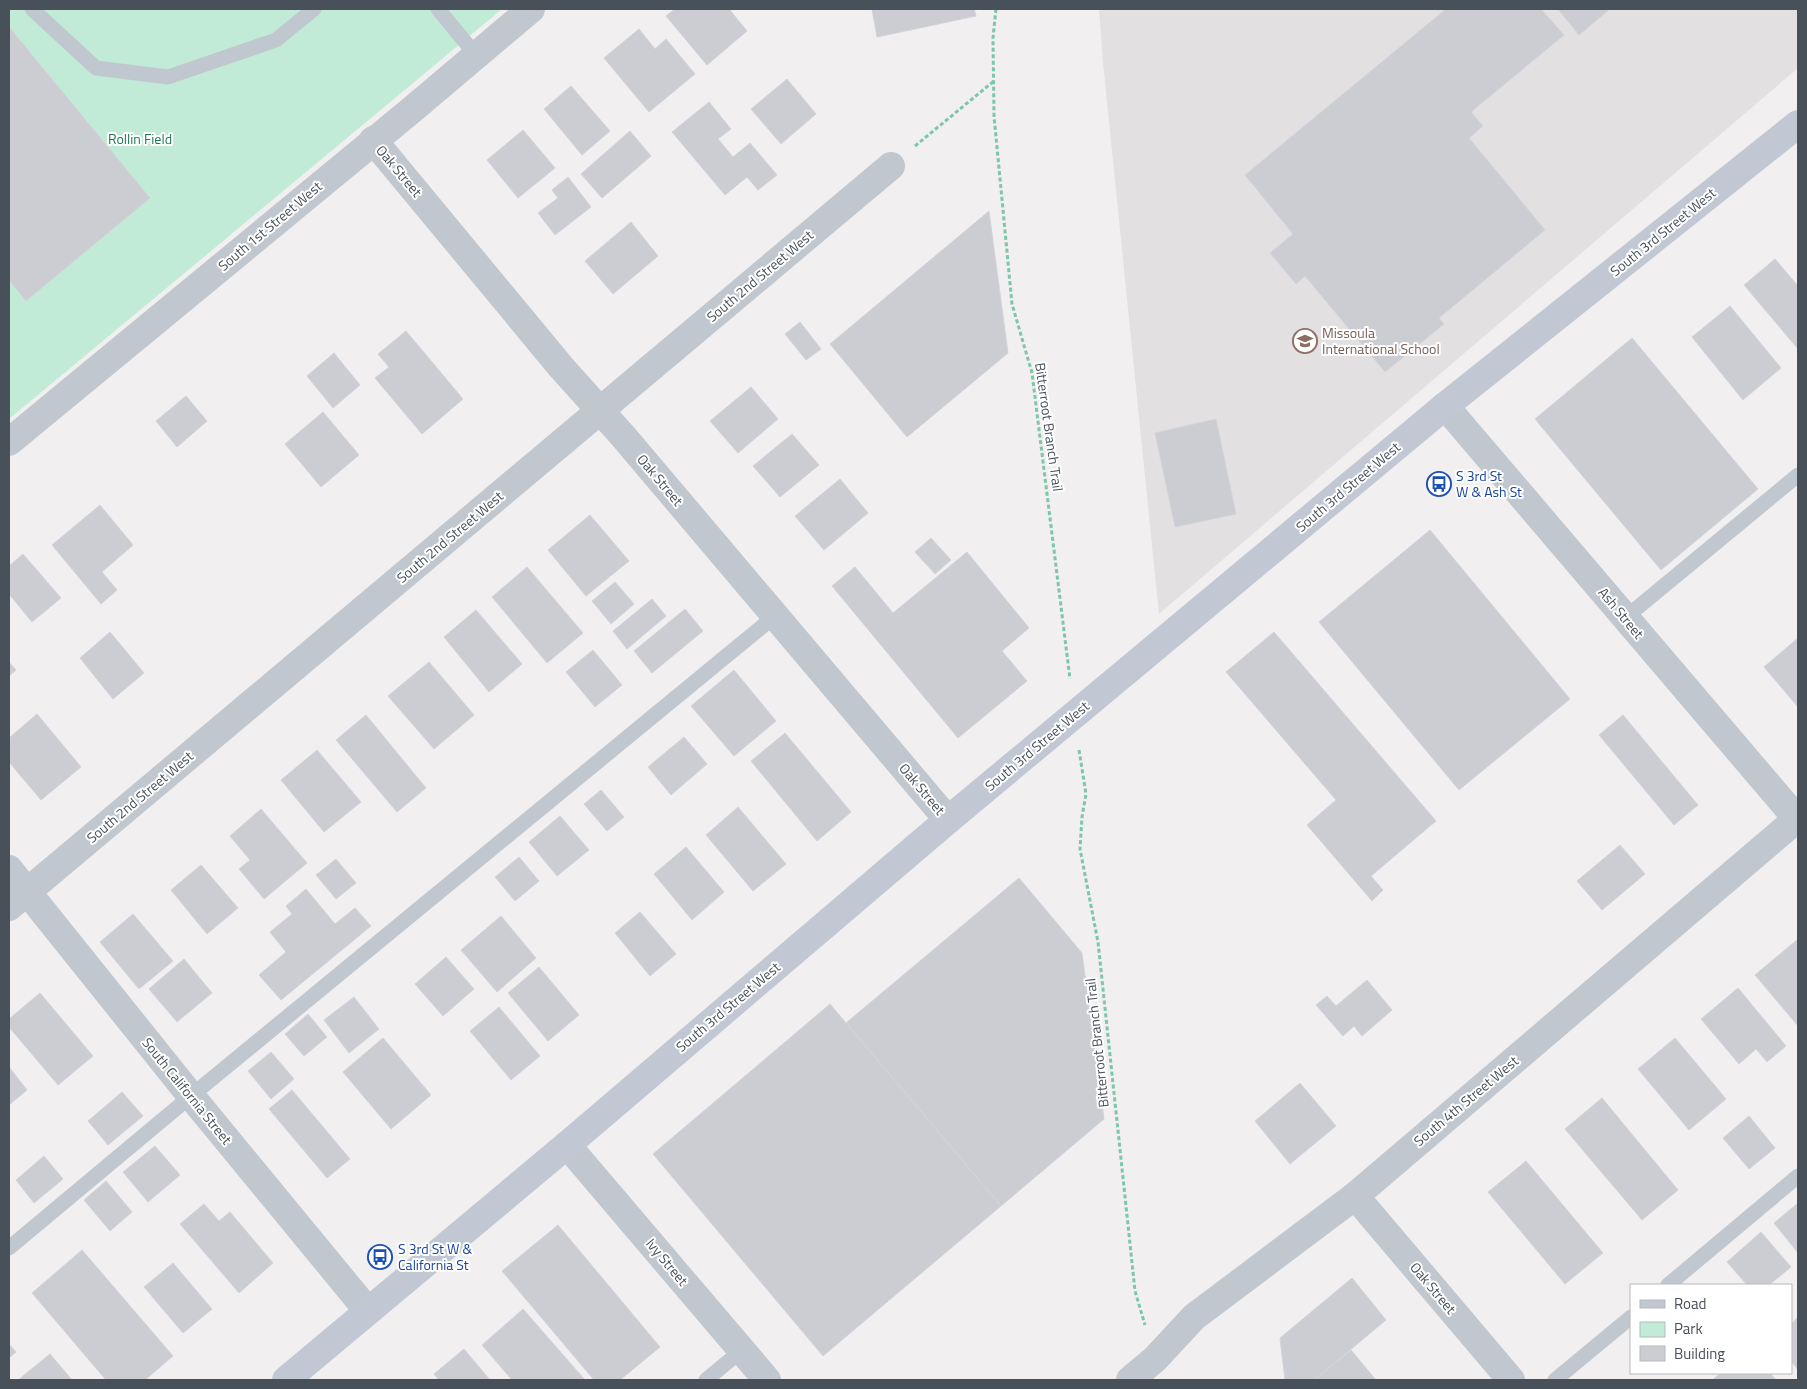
<svg xmlns="http://www.w3.org/2000/svg" width="1807" height="1389" font-family="'Titillium Web',sans-serif">
<rect width="100%" height="100%" fill="#f1efef"/>
<polygon fill="#e2e0e0" points="1099,9 1798,9 1798,68 1159,614 1103,62"/>
<polygon fill="#c1ebd6" points="9,9 502,9 9,419"/>
<g fill="#cccdd3" stroke="#d3d4da">
<polygon points="675,9 729,9 747,31 707,65 666,16"/>
<polygon points="872,9 974,9 976,16 877,37"/>
<polygon points="1446,9 1541,9 1564,35 1471,112 1483,126 1469,138 1545,230 1439,318 1444,324 1385,372 1305,276 1296,284 1270,253 1293,234 1245,175"/>
<polygon points="1558,9 1610,9 1579,35"/>
<polygon points="9,27 150,198 26,301 9,280"/>
<polygon points="639,29 655,49 666,39 695,74 649,112 604,58"/>
<polygon points="787,79 816,114 781,144 751,109"/>
<polygon points="571,86 610,131 582,155 544,109"/>
<polygon points="709,102 731,129 718,139 733,157 750,143 777,175 758,190 747,177 725,195 672,132"/>
<polygon points="523,130 555,168 518,198 487,160"/>
<polygon points="630,131 651,156 602,198 581,174"/>
<polygon points="568,177 591,207 555,235 538,213 558,198 552,190"/>
<polygon points="989,211 1008,353 907,437 830,344"/>
<polygon points="631,222 658,256 613,294 585,261"/>
<polygon points="1775,259 1798,286 1798,349 1744,285"/>
<polygon points="1730,306 1781,368 1743,400 1692,337"/>
<polygon points="800,322 821,349 806,360 785,334"/>
<polygon points="406,331 463,399 422,434 375,378 389,367 378,354"/>
<polygon points="1632,338 1758,489 1661,570 1535,419"/>
<polygon points="334,353 360,385 333,408 307,376"/>
<polygon points="751,387 778,419 738,453 710,421"/>
<polygon points="186,396 207,421 177,447 156,421"/>
<polygon points="323,412 359,455 321,487 285,444"/>
<polygon points="1216,419 1236,514 1175,527 1155,433"/>
<polygon points="792,434 819,465 780,497 753,466"/>
<polygon points="840,479 868,513 824,550 795,516"/>
<polygon points="100,505 133,545 102,572 117,590 101,604 52,545"/>
<polygon points="590,515 629,561 586,596 548,550"/>
<polygon points="1430,530 1570,699 1459,790 1319,622"/>
<polygon points="931,538 951,560 935,574 915,552"/>
<polygon points="967,552 1029,628 1002,651 1027,681 958,738 832,586 855,567 893,613"/>
<polygon points="23,554 61,598 32,622 9,594 9,566"/>
<polygon points="527,567 583,633 547,663 492,597"/>
<polygon points="615,582 634,604 611,624 592,601"/>
<polygon points="652,599 666,616 627,649 613,631"/>
<polygon points="685,609 703,631 652,673 634,651"/>
<polygon points="476,610 522,664 489,692 444,637"/>
<polygon points="110,632 144,673 113,699 80,658"/>
<polygon points="1274,632 1436,821 1371,876 1383,890 1372,901 1307,825 1336,800 1226,672"/>
<polygon points="1798,638 1798,707 1764,667"/>
<polygon points="593,650 622,685 595,707 566,672"/>
<polygon points="9,662 16,670 9,676"/>
<polygon points="429,662 474,715 434,749 388,696"/>
<polygon points="734,670 776,721 734,756 691,706"/>
<polygon points="37,714 81,767 41,800 9,762 9,738"/>
<polygon points="366,715 426,788 397,812 336,740"/>
<polygon points="1623,715 1698,805 1674,825 1599,735"/>
<polygon points="785,733 851,812 817,841 751,761"/>
<polygon points="684,737 707,764 671,795 648,767"/>
<polygon points="317,750 361,802 324,832 281,780"/>
<polygon points="601,790 624,817 607,831 584,804"/>
<polygon points="738,807 786,864 753,891 706,835"/>
<polygon points="261,809 307,863 264,899 239,869 250,860 230,836"/>
<polygon points="560,816 589,850 557,876 529,842"/>
<polygon points="1620,845 1645,874 1602,910 1577,881"/>
<polygon points="686,847 724,892 692,920 654,874"/>
<polygon points="519,857 539,881 515,901 495,877"/>
<polygon points="336,859 356,883 336,899 316,875"/>
<polygon points="201,865 238,908 207,934 171,890"/>
<polygon points="1019,878 1082,953 1104,1119 1001,1206 846,1023"/>
<polygon points="306,889 335,924 355,908 371,926 281,1000 259,975 286,952 270,932 292,914 286,906"/>
<polygon points="640,912 676,954 650,976 615,933"/>
<polygon points="133,914 173,961 139,989 100,942"/>
<polygon points="501,916 536,958 497,992 461,950"/>
<polygon points="1798,939 1798,1026 1755,975"/>
<polygon points="446,957 474,989 443,1016 415,984"/>
<polygon points="184,959 212,993 177,1022 149,989"/>
<polygon points="539,967 579,1015 548,1041 508,993"/>
<polygon points="1367,980 1392,1010 1362,1036 1354,1026 1343,1036 1316,1005 1327,996 1336,1006"/>
<polygon points="1738,988 1786,1046 1767,1062 1756,1049 1739,1064 1701,1019"/>
<polygon points="40,993 93,1056 58,1085 9,1027 9,1019"/>
<polygon points="354,997 379,1029 349,1053 324,1020"/>
<polygon points="830,1004 1001,1206 823,1356 653,1154"/>
<polygon points="499,1007 540,1056 511,1080 470,1031"/>
<polygon points="308,1014 327,1037 304,1056 285,1034"/>
<polygon points="383,1038 431,1095 391,1129 343,1072"/>
<polygon points="1675,1038 1726,1099 1689,1130 1638,1069"/>
<polygon points="271,1052 294,1079 271,1099 248,1071"/>
<polygon points="9,1067 27,1090 9,1105"/>
<polygon points="1300,1083 1336,1126 1290,1164 1255,1121"/>
<polygon points="292,1090 350,1159 327,1178 269,1109"/>
<polygon points="122,1092 143,1116 108,1145 88,1121"/>
<polygon points="1602,1098 1678,1190 1642,1220 1565,1129"/>
<polygon points="1749,1116 1775,1148 1749,1169 1723,1138"/>
<polygon points="155,1146 180,1175 148,1202 123,1172"/>
<polygon points="44,1156 63,1179 34,1203 16,1180"/>
<polygon points="1526,1161 1603,1253 1565,1284 1488,1192"/>
<polygon points="106,1181 132,1212 110,1231 84,1200"/>
<polygon points="1798,1203 1798,1253 1774,1223"/>
<polygon points="204,1204 219,1221 230,1212 273,1263 239,1293 180,1224"/>
<polygon points="558,1225 660,1347 620,1380 594,1380 502,1271"/>
<polygon points="1761,1232 1791,1267 1769,1285 1747,1285 1727,1262"/>
<polygon points="82,1250 173,1356 145,1380 106,1380 32,1293"/>
<polygon points="173,1263 212,1309 183,1333 144,1287"/>
<polygon points="1352,1278 1386,1320 1314,1380 1285,1380 1280,1338"/>
<polygon points="523,1309 585,1380 512,1380 482,1345"/>
<polygon points="1798,1317 1798,1370 1791,1361 1791,1324"/>
<polygon points="9,1344 16,1352 9,1358"/>
<polygon points="464,1349 490,1380 439,1380 434,1374"/>
<polygon points="1351,1350 1376,1380 1314,1380"/>
<polygon points="50,1354 72,1380 18,1380"/>
<polygon points="1721,1373 1770,1373 1776,1380 1712,1380"/>
</g>
<g fill="none" stroke-linecap="round" stroke-linejoin="round">
<g stroke="#7cc6aa" stroke-width="3" stroke-dasharray="4 2.5" stroke-linecap="butt">
<polyline points="996,9 993,38 994,116 1012,304 1032,373 1070,679"/>
<polyline points="915,146 994,81"/>
<polyline points="1079,750 1086,794 1082,817 1080,849 1098,942 1135,1291 1145,1325"/>
</g>
<g stroke="#c0c7cf" stroke-width="15">
<polyline points="32,9 96,68 168,77 276,40 314,9"/>
<polyline points="438,9 476,55"/>
<polyline points="1625,618 1798,475"/>
<polyline points="9,1248 191,1096 775,616"/>
<polyline points="1668,1285 1798,1176"/>
<polyline points="706,1380 742,1350"/>
<polyline points="1555,1380 1631,1317"/>
</g>
<g stroke="#c0c7cf" stroke-width="28">
<polyline points="373,140 561,367 623,436 948,820"/>
<polyline points="1445,406 1798,820"/>
<polyline points="9,442 414,108 531,9"/>
<polyline points="9,869 191,1096 368,1311"/>
<polyline points="9,907 891,166"/>
<polyline points="567,1145 767,1380"/>
<polyline points="1355,1196 1511,1380"/>
<polyline points="1130,1380 1155,1359 1194,1317 1355,1196 1798,818"/>
</g>
<polyline stroke="#c1c8d4" stroke-width="28" points="286,1380 567,1145 948,820 1445,406 1798,124"/>
</g>
<defs>
<symbol id="school-ring" viewBox="-11 -11 22 22"><circle r="9.5" fill="#fff" stroke="#8d6e63" stroke-width="1.5"/><path d="M0-5L7-2L0 1L-7-2ZM-4 1L0 2.5L4 1V4Q0 6-4 4Z" fill="#8d6e63"/></symbol>
<symbol id="bus-ring" viewBox="-11 -11 22 22"><circle r="9.5" fill="#fff" stroke="#1a4fb4" stroke-width="1.5"/><path d="M-5-6H5V4H4V6H2V4H-2V6H-4V4H-5ZM-3.5-4V0h7V-4ZM-3.5 1.2v1.5H-2V1.2ZM2 1.2v1.5H3.5V1.2Z" fill="#1a4fb4"/></symbol>
</defs>
<g fill-rule="evenodd">
<use href="#school-ring" x="1291" y="327" width="28" height="28"/>
<use href="#bus-ring" x="1425" y="470" width="28" height="28"/>
<use href="#bus-ring" x="366" y="1243" width="28" height="28"/>
</g>
<g text-anchor="middle" stroke-width="4" stroke-linejoin="round" paint-order="stroke">
<g font-size="14" fill="#1f7655" stroke="#fff">
<text x="140" y="144">Rollin Field</text>
</g>
<g font-size="14" fill="#48505a" stroke="#fff">
<text transform="translate(399 171) rotate(50)" y="5">Oak Street</text>
<text transform="translate(270 226) rotate(-40)" y="5">South 1st Street West</text>
<text transform="translate(1663 232) rotate(-39)" y="5">South 3rd Street West</text>
<text transform="translate(760 276) rotate(-40)" y="5">South 2nd Street West</text>
<text transform="translate(1049 427) rotate(82)" y="5">Bitterroot Branch Trail</text>
<text transform="translate(660 480) rotate(50)" y="5">Oak Street</text>
<text transform="translate(1348 487) rotate(-40)" y="5">South 3rd Street West</text>
<text transform="translate(450 537) rotate(-40)" y="5">South 2nd Street West</text>
<text transform="translate(1621 613) rotate(50)" y="5">Ash Street</text>
<text transform="translate(1037 746) rotate(-40)" y="5">South 3rd Street West</text>
<text transform="translate(922 789) rotate(50)" y="5">Oak Street</text>
<text transform="translate(140 797) rotate(-40)" y="5">South 2nd Street West</text>
<text transform="translate(728 1007) rotate(-40)" y="5">South 3rd Street West</text>
<text transform="translate(1097 1043) rotate(-96)" y="5">Bitterroot Branch Trail</text>
<text transform="translate(187 1091) rotate(51)" y="5">South California Street</text>
<text transform="translate(1466 1101) rotate(-40)" y="5">South 4th Street West</text>
<text transform="translate(667 1262) rotate(50)" y="5">Ivy Street</text>
<text transform="translate(1433 1288) rotate(50)" y="5">Oak Street</text>
</g>
<g font-size="14" fill="#785e54" stroke="#fff" text-anchor="start">
<text x="1322" y="338">Missoula<tspan x="1322" dy="16">International School</tspan></text>
</g>
<g font-size="14" fill="#164399" stroke="#fff" text-anchor="start">
<text x="1456" y="481">S 3rd St<tspan x="1456" dy="16">W &amp; Ash St</tspan></text>
<text x="398" y="1254">S 3rd St W &amp;<tspan x="398" dy="16">California St</tspan></text>
</g>
</g>
<rect width="1807" height="1389" fill="none" stroke="#48505a" stroke-width="20"/>
<rect x="1630" y="1284" width="162" height="90" fill="#ffffff" stroke="#b6b9bd"/>
<rect x="1640" y="1300" width="25" height="8" fill="#c1c8d4" stroke="#b6b9bd"/>
<text x="1674" y="1309" font-size="15" fill="#48505a">Road</text>
<rect x="1640" y="1322" width="25" height="15" fill="#c1ebd6" stroke="#b6b9bd"/>
<text x="1674" y="1334" font-size="15" fill="#48505a">Park</text>
<rect x="1640" y="1346" width="25" height="15" fill="#cccdd3" stroke="#b6b9bd"/>
<text x="1674" y="1359" font-size="15" fill="#48505a">Building</text>
</svg>
